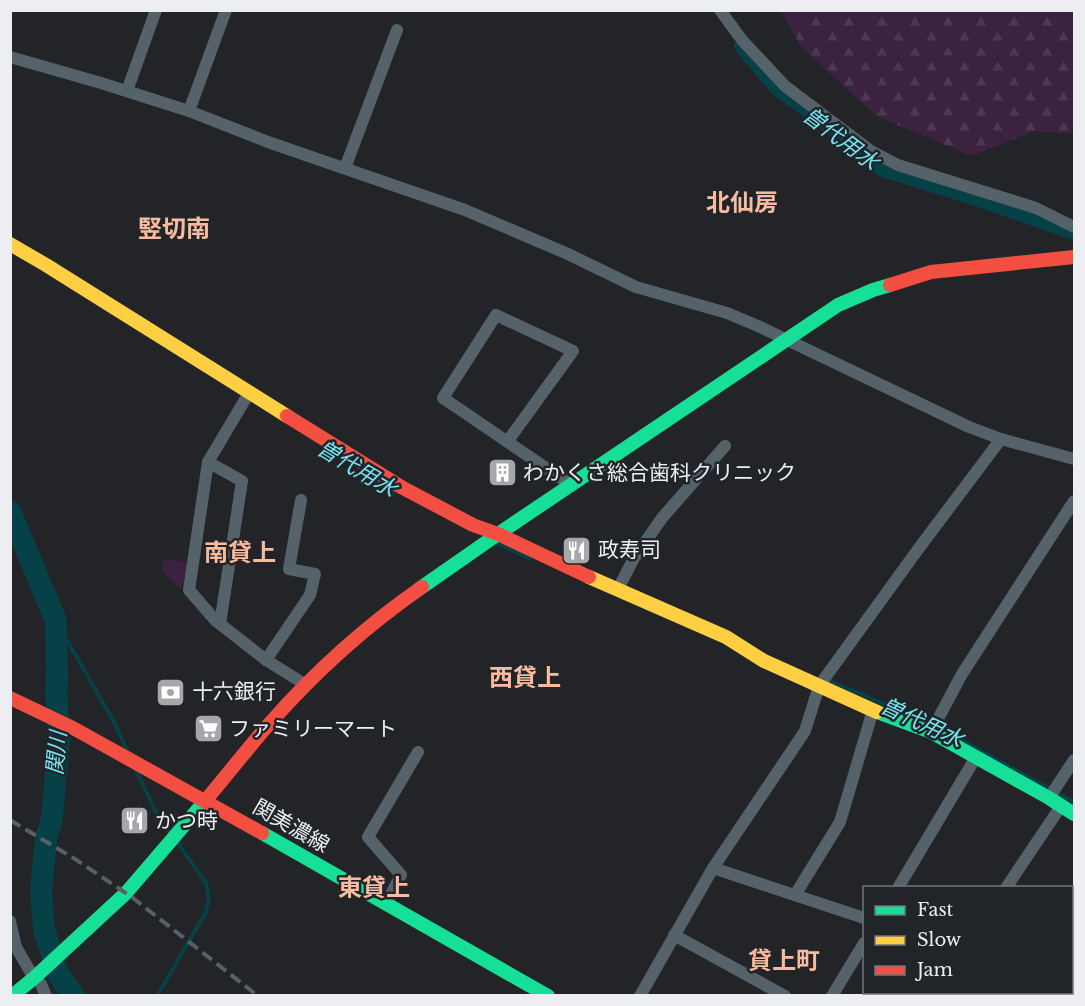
<svg xmlns="http://www.w3.org/2000/svg" width="1085" height="1006" font-family="'Libre Baskerville','Noto Sans JP',serif">
<defs>
<pattern id="forest-firs" width="22" height="20" patternUnits="userSpaceOnUse" patternTransform="scale(1.5)"><rect width="22" height="20" fill="#3a2240"/><path d="M5 1l3.5 6h-7zM16 11l3.5 6h-7z" fill="#4d3853"/></pattern>
</defs>
<rect width="100%" height="100%" fill="#222427"/>
<polygon fill="url(#forest-firs)" points="781,11 1074,11 1074,134 1034,131 972,156 878,117 802,48"/>
<polygon fill="#3a2240" points="164,559 191,562 187,581 179,588 162,571"/>
<g fill="none" stroke-linecap="round" stroke-linejoin="round">
<g stroke="#074148" stroke-width="4">
<polyline points="371,478 395,492"/>
<polyline points="496,543 530,559"/>
<polyline points="56,621 114,722 128,752"/>
<polyline points="825,679 923,720"/>
<polyline points="936,726 1074,802"/>
<polyline points="136,770 157,814 171,834"/>
<polyline points="157,996 206,912 209,899 206,883 177,842"/>
</g>
<polyline stroke="#074148" stroke-width="14" points="741,46 777,89 823,121 880,169 976,199 1074,233"/>
<polyline stroke="#074148" stroke-width="22" points="10,511 56,621 57,681 56,689 59,739 52,818 46,839 41,891 44,929 48,941 58,974 74,996"/>
<g stroke="#55626a" stroke-width="12">
<polyline points="720,10 742,40 785,86 871,151 898,165 1036,208 1074,227"/>
<polyline points="10,57 101,83 189,111 268,142 465,210 568,254 636,287 727,313 758,326 969,427 1001,439 1074,459"/>
<polyline points="127,91 156,10"/>
<polyline points="189,111 226,10"/>
<polyline points="345,168 397,30"/>
<polyline points="249,393 208,462 189,590 215,620 266,660"/>
<polyline points="507,442 573,351 496,315 443,398 571,485"/>
<polyline points="208,462 242,481 220,624"/>
<polyline points="301,500 289,569 315,574 310,595 266,660 306,685"/>
<polyline points="618,589 634,558 662,518 725,446"/>
<polyline points="931,732 962,674 1074,501"/>
<polyline points="1049,798 1074,760"/>
<polyline points="713,868 864,918"/>
<polyline points="898,888 976,757"/>
<polyline points="1006,888 1061,806"/>
<polyline points="795,895 840,822 873,710"/>
<polyline points="386,904 401,875 368,837 418,752"/>
<polyline points="10,921 16,947 34,978 41,984 46,996"/>
<polyline points="674,935 785,996"/>
<polyline points="1072,971 1074,967"/>
<polyline points="1034,992 1040,996"/>
<polyline points="640,996 713,868 805,731 819,686 919,548 1001,439"/>
<polyline points="832,996 864,943"/>
<polyline points="1013,996 1015,992"/>
<polyline points="1055,996 1057,992"/>
</g>
<g stroke="#16e098" stroke-width="14">
<polyline points="422,587 498,534 838,305 873,290 890,285"/>
<polyline points="877,712 931,732 1049,798 1074,814"/>
<polyline points="262,833 548,996"/>
<polyline points="12,996 34,978 126,893 205,801"/>
</g>
<g stroke="#ffcf43" stroke-width="14">
<polyline points="10,244 46,265 287,416"/>
<polyline points="589,577 726,637 764,661 877,712"/>
</g>
<g stroke="#f24e42" stroke-width="14">
<polyline points="890,285 931,272 1074,257"/>
<polyline points="287,416 403,488 473,525 498,534 589,577"/>
<polyline points="10,698 73,728 262,833"/>
<path d="M205,801C227,775 248,748 270,723C315,672 366,626 422,587"/>
</g>
<polyline stroke="#596064" stroke-width="4" stroke-dasharray="12 6" stroke-linecap="butt" points="10,820 75,859 133,898 258,996"/>
</g>
<defs>
<symbol id="building-square" viewBox="-11 -11 22 22"><rect x="-9" y="-9" width="18" height="18" rx="4" fill="#a6a7ab" stroke="#212428"/><path d="M-4-6H4V6H1V3H-1V6H-4ZM-2.5-4.3h1.7v1.8h-1.7ZM.8-4.3h1.7v1.8H.8ZM-2.5-1h1.7V.8h-1.7ZM.8-1h1.7V.8H.8Z" fill="#fff"/></symbol>
<symbol id="restaurant-square" viewBox="-11 -11 22 22"><rect x="-9" y="-9" width="18" height="18" rx="4" fill="#a6a7ab" stroke="#212428"/><path d="M-5-6h1v4h1v-4h1v4h1v-4h1v5L-1.5 .5V6h-2V.5L-5-1ZM5-6V6H3V1.5H1.5Q1.5-4 5-6Z" fill="#fff"/></symbol>
<symbol id="bank-square" viewBox="-11 -11 22 22"><rect x="-9" y="-9" width="18" height="18" rx="4" fill="#a6a7ab" stroke="#212428"/><path d="M-6-4H6V4H-6ZM0-2.3a2.3 2.3 0 1 0 0 4.6a2.3 2.3 0 1 0 0-4.6Z" fill="#fff"/></symbol>
<symbol id="supermarket-square" viewBox="-11 -11 22 22"><rect x="-9" y="-9" width="18" height="18" rx="4" fill="#a6a7ab" stroke="#212428"/><path d="M-6-5.5h2.5l.6 2H6L4.5 2H-2.5L-4.4-4H-6ZM-1.5 3.2a1.3 1.3 0 1 0 .1 0ZM3 3.2a1.3 1.3 0 1 0 .1 0Z" fill="#fff"/></symbol>
</defs>
<g fill-rule="evenodd">
<use href="#building-square" x="486" y="456" width="33" height="33"/>
<use href="#restaurant-square" x="560" y="534" width="33" height="33"/>
<use href="#bank-square" x="154" y="676" width="33" height="33"/>
<use href="#supermarket-square" x="192" y="712" width="33" height="33"/>
<use href="#restaurant-square" x="118" y="804" width="33" height="33"/>
</g>
<g text-anchor="middle" stroke-width="5" stroke-linejoin="round" paint-order="stroke">
<g font-size="21" fill="#edeef2" stroke="#212428" text-anchor="start">
<text x="523" y="480">わかくさ総合歯科クリニック</text>
<text x="598" y="557">政寿司</text>
<text x="192" y="699">十六銀行</text>
<text x="229" y="736">ファミリーマート</text>
<text x="155" y="828">かつ時</text>
</g>
<g font-size="21" fill="#edeef2" stroke="#212428">
<text transform="translate(291 826) rotate(30)" y="7">関美濃線</text>
</g>
<g font-size="22" font-style="italic" fill="#74e4f2" stroke="#212428">
<text transform="translate(841 138) rotate(37)" y="8">曽代用水</text>
<text transform="translate(357 468) rotate(31)" y="8">曽代用水</text>
<text transform="translate(922 722) rotate(25)" y="8">曽代用水</text>
<text transform="translate(56 753) rotate(-85)" y="8">関川</text>
</g>
<g font-size="24" font-weight="bold" fill="#f8bb9f" stroke="#212428">
<text x="742" y="211">北仙房</text>
<text x="174" y="237">竪切南</text>
<text x="240" y="561">南貸上</text>
<text x="525" y="686">西貸上</text>
<text x="374" y="896">東貸上</text>
<text x="784" y="969">貸上町</text>
</g>
</g>
<rect width="1085" height="1006" fill="none" stroke="#edeef2" stroke-width="24"/>
<rect x="863" y="886" width="210" height="108" fill="#212428" stroke="#737579" stroke-width="1.5"/>
<rect x="875" y="906" width="30" height="9" fill="#16e098" stroke="#737579" stroke-width="1.5"/>
<text x="917" y="916" font-size="18" fill="#edeef2">Fast</text>
<rect x="875" y="936" width="30" height="9" fill="#ffcf43" stroke="#737579" stroke-width="1.5"/>
<text x="917" y="946" font-size="18" fill="#edeef2">Slow</text>
<rect x="875" y="966" width="30" height="9" fill="#f24e42" stroke="#737579" stroke-width="1.5"/>
<text x="917" y="976" font-size="18" fill="#edeef2">Jam</text>
</svg>
